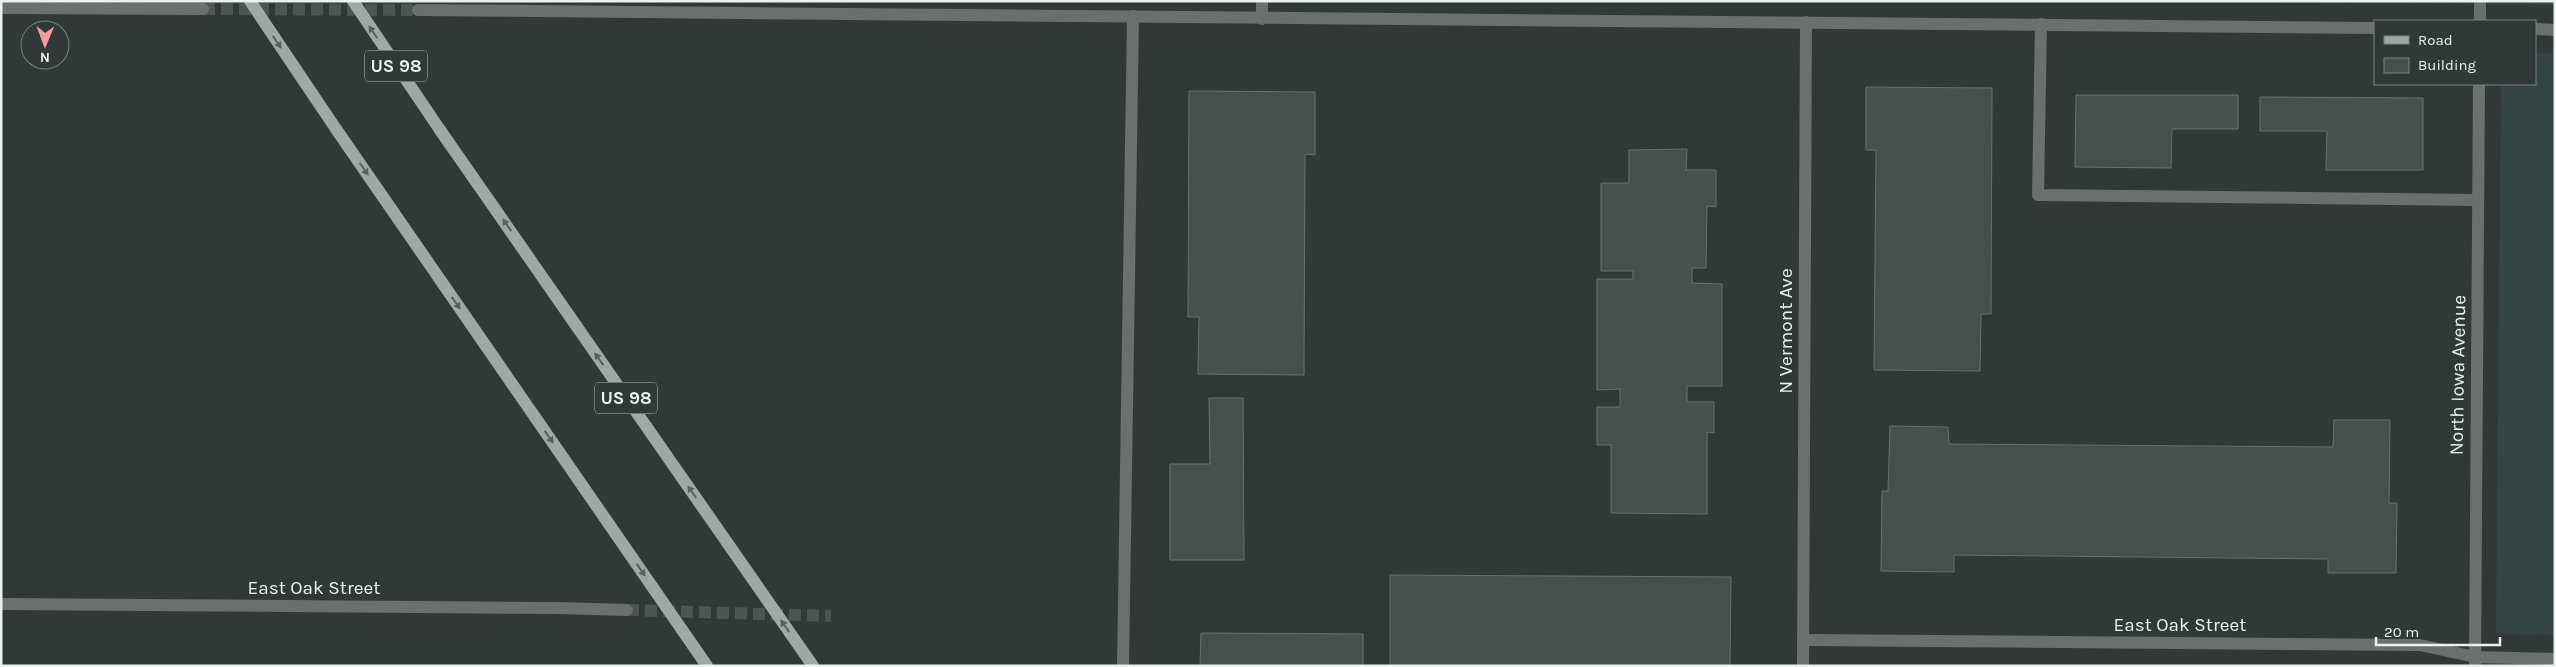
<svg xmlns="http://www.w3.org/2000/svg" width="2556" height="667" font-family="Karla,sans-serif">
<rect width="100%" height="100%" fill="#313838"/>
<g fill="#354443">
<polygon points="2180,1 2555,1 2555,5"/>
<polygon points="2535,53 2555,54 2555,635 2496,634 2501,84 2535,84"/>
</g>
<g fill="#474e4e" stroke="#687070">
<polygon points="1866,87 1992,88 1991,314 1981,314 1980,371 1874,370 1876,150 1866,150"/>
<polygon points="1189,91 1315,92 1315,155 1305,154 1304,375 1198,374 1199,317 1188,317"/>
<polygon points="2076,95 2238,95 2238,129 2172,129 2171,168 2075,167"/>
<polygon points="2260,97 2423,98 2423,170 2326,170 2327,131 2260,131"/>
<polygon points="1687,149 1686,170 1716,170 1716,207 1707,206 1706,268 1692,268 1692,283 1722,284 1722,386 1687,386 1687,402 1714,402 1714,433 1707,432 1707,514 1611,513 1611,445 1597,445 1597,407 1620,407 1620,389 1597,390 1597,279 1633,279 1633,271 1601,271 1601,183 1629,183 1629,150"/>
<polygon points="1209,398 1243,398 1244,560 1170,560 1170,464 1210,464"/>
<polygon points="2334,420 2390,420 2389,503 2397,503 2396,573 2328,573 2328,559 1954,555 1954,572 1881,571 1882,491 1888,491 1890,426 1948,427 1949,444 2333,447"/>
<polygon points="1390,575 1731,577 1730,666 1390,666"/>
<polygon points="1201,633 1363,634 1363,666 1200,666"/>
</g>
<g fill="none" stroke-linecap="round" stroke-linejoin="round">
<g stroke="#4d5454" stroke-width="12" stroke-dasharray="12 6" stroke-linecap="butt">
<polyline points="203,9 418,10"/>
<polyline points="627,610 831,616"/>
</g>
<g stroke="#6c6f6f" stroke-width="12">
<polyline points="1262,1 1262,19"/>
<polyline points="2480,1 2480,21"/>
</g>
<g stroke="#6c6f6f" stroke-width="12">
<polyline points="1,8 203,9"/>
<polyline points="418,10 2375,28"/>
<polyline points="2041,24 2038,195 2478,200"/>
<polyline points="1,604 558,608 627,610"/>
<polyline points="1803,640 2420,645 2475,657 2555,659"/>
<polyline points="2475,664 2479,84"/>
<polyline points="1123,666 1133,16"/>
<polyline points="1803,666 1806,22"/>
</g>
<polyline stroke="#6c6f6f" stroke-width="12" points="2535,29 2555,30"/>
<g stroke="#a0a7a7" stroke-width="12">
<polyline points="336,129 707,666"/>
<polyline points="440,130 813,666"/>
</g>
<g stroke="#a0a7a7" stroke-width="12">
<polyline points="250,1 336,129"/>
<polyline points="353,1 440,130"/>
</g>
</g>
<defs><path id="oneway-solid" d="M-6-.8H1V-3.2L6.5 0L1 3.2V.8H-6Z" transform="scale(1.25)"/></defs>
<g fill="#585f5f">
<use href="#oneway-solid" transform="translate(373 32) rotate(-124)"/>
<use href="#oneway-solid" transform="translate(277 42) rotate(56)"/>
<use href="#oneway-solid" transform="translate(364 169) rotate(55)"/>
<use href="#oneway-solid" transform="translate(507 225) rotate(-125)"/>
<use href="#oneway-solid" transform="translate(456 303) rotate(55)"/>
<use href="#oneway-solid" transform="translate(599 359) rotate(-125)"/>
<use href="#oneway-solid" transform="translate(549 437) rotate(55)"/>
<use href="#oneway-solid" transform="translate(692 492) rotate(-125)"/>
<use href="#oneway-solid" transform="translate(641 570) rotate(55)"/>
<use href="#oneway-solid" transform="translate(785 626) rotate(-125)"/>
</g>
<g text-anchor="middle" stroke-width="4" stroke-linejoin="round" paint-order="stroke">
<g fill="#313838" stroke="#b3b9b9" stroke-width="1">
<rect x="365" y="50.5" width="62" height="31" rx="4"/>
<rect x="595" y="382.5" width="62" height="31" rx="4"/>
</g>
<g font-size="18" font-weight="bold" fill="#ebf0f0">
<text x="396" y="72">US 98</text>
<text x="626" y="404">US 98</text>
</g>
<g font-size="19" fill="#ebf0f0" stroke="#313838">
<text transform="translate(1785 331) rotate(-90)" y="7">N Vermont Ave</text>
<text transform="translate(2457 375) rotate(-89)" y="7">North Iowa Avenue</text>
<text x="314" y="594">East Oak Street</text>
<text x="2180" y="631">East Oak Street</text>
</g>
</g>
<rect width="2556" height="667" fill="none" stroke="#ebf0f0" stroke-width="5"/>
<rect x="2374" y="20" width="162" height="65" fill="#313838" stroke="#7b8282"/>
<rect x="2384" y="36" width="25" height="8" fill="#a0a7a7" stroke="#7b8282"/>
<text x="2418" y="45" font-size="15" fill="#ebf0f0">Road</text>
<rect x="2384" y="58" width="25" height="15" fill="#474e4e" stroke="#7b8282"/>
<text x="2418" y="70" font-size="15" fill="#ebf0f0">Building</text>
<g transform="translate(45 45) rotate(181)"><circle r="24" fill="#313838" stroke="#7b8282"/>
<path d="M0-4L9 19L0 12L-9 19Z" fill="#f49aa0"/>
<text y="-8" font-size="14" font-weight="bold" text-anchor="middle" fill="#ebf0f0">N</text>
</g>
<path d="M2376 637v8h124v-8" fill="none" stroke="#ebf0f0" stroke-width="2.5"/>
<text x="2384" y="637" font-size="15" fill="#ebf0f0" stroke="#313838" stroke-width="4" paint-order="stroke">20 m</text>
</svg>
